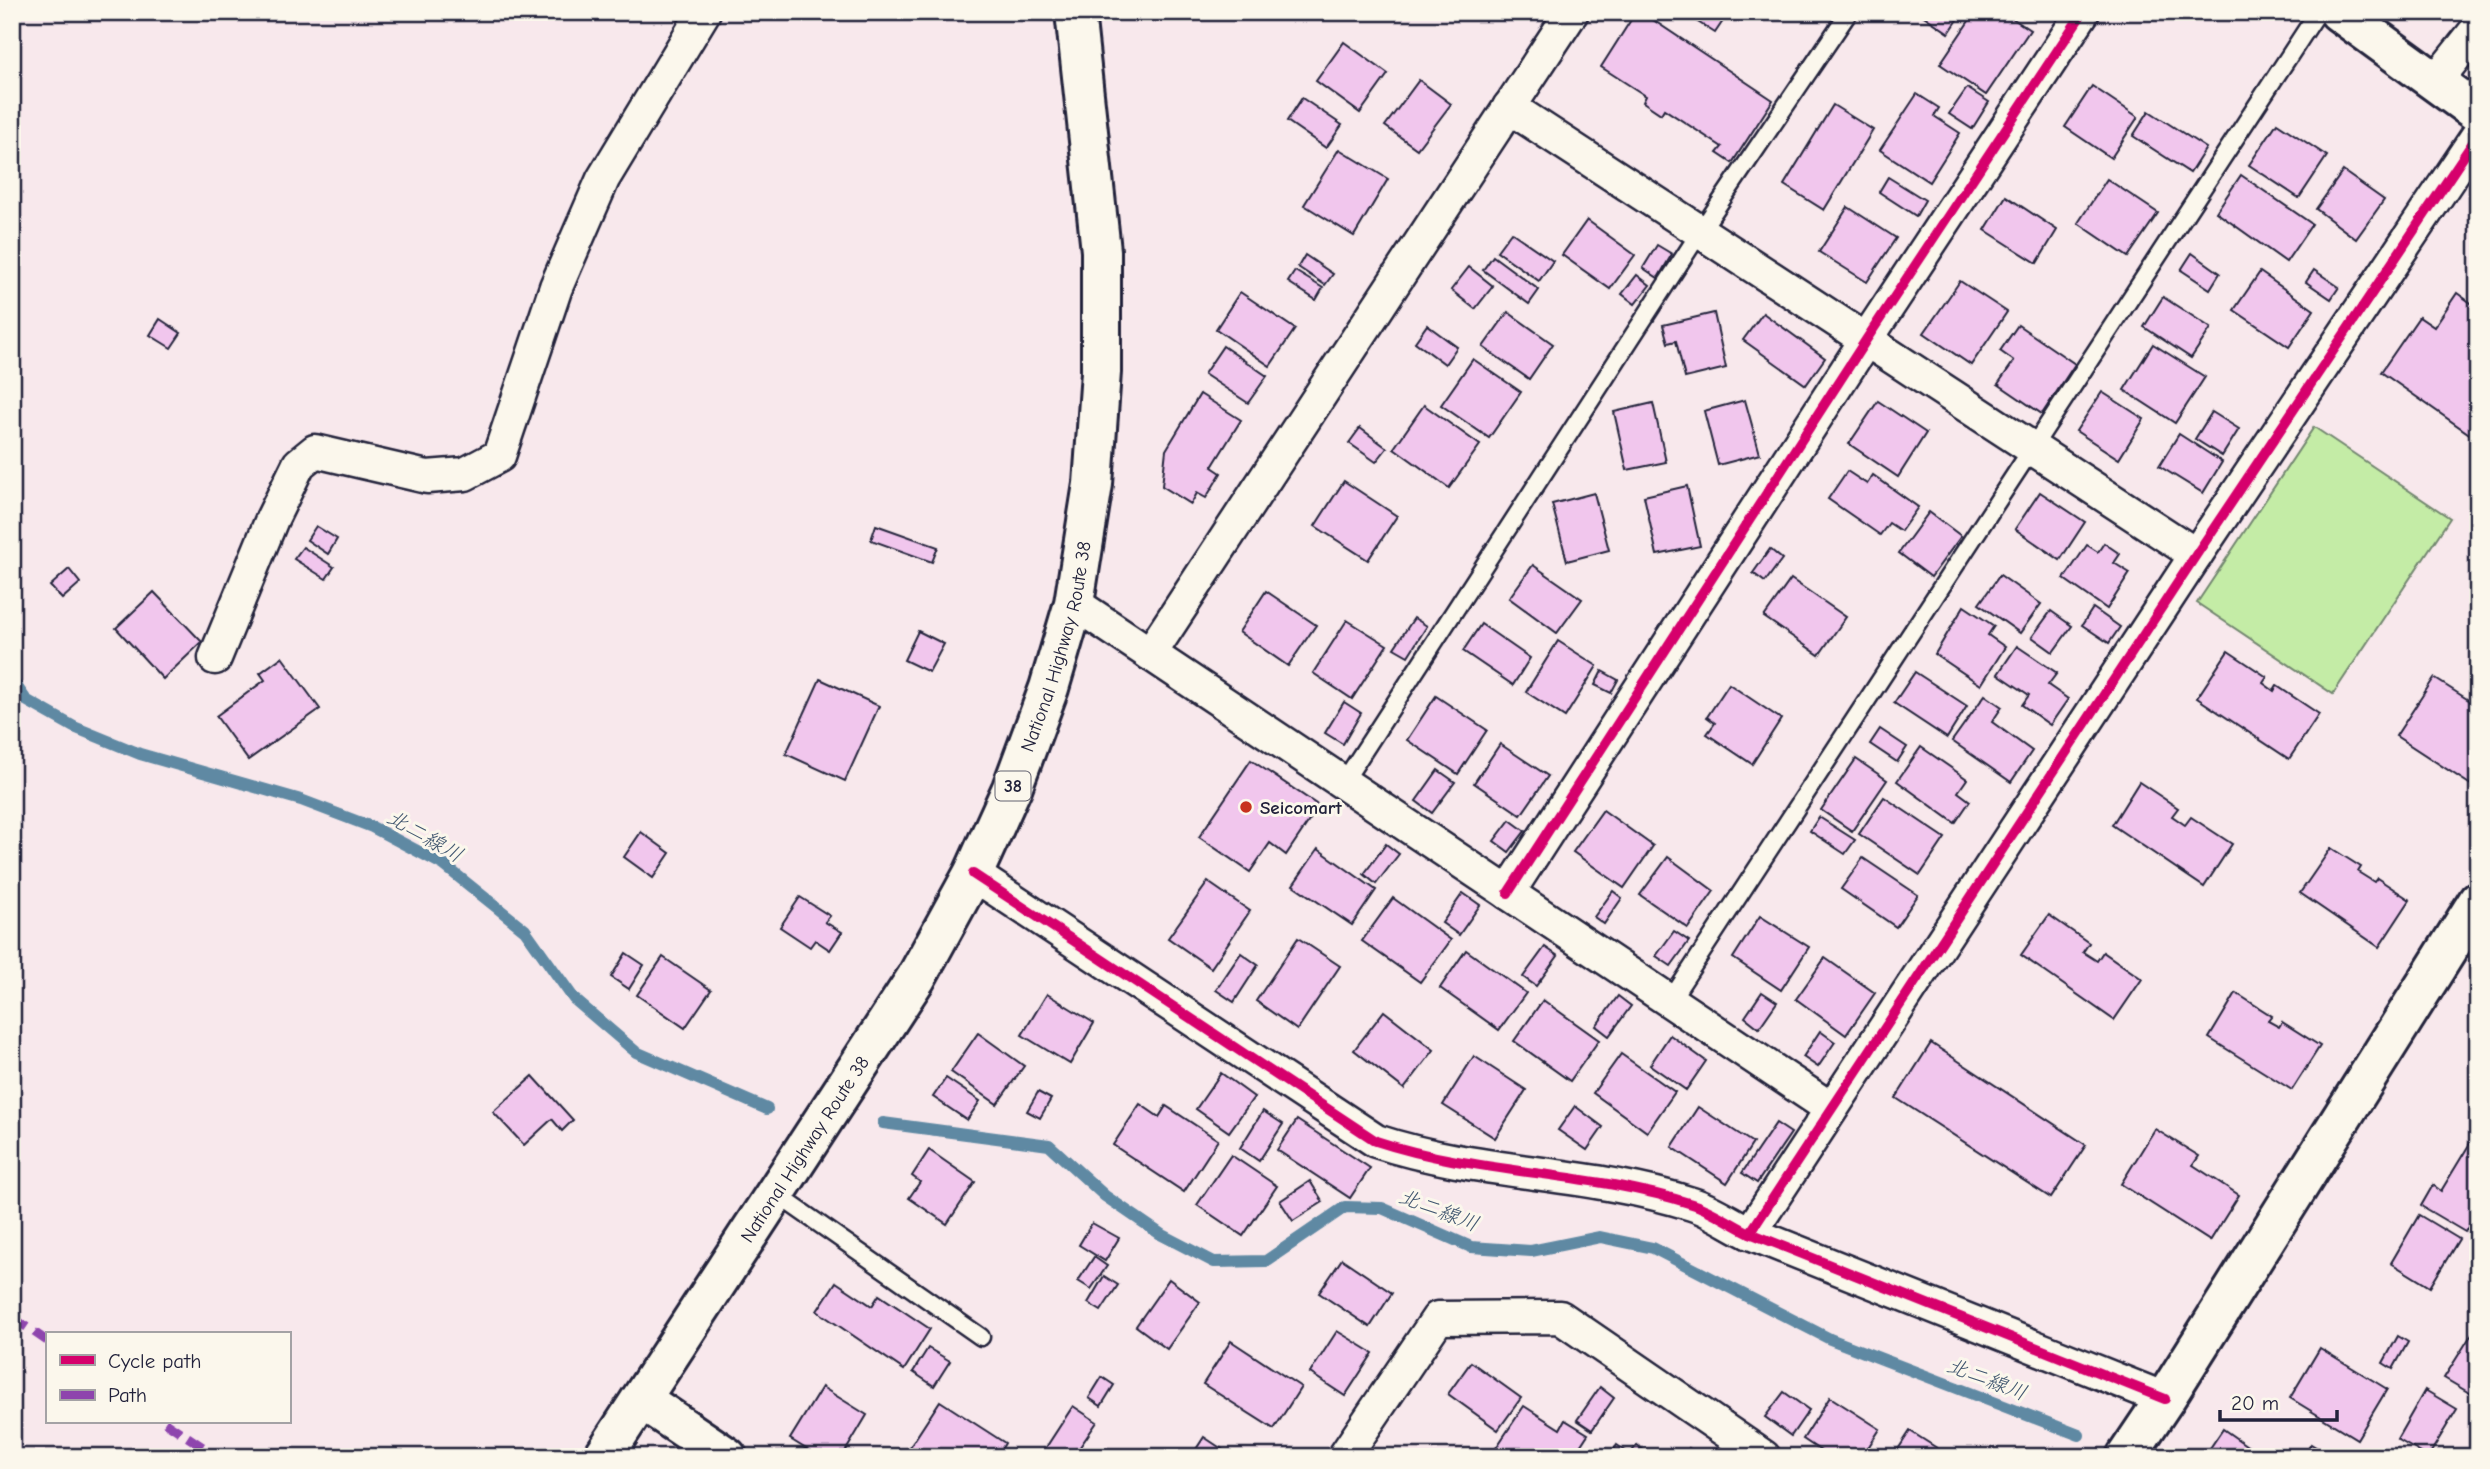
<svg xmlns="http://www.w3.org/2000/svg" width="2490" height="1469" font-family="'Comic Neue','Klee One',sans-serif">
<rect width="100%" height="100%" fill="#f8e8ec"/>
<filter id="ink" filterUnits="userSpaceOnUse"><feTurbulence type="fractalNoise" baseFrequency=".0143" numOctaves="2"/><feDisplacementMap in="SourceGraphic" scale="14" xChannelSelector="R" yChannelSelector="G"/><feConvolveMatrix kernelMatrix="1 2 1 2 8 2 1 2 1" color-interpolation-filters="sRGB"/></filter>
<g filter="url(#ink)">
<polygon fill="#c4eca6" stroke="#738770" stroke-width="2" points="2314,427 2450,518 2333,694 2197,603"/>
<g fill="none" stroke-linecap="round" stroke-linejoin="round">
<g stroke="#5f89a3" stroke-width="12">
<polyline points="12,680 26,700 74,727 140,754 301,800 372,827 444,865 525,930 574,999 636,1052 767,1109"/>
<polyline points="883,1123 1049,1145 1105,1196 1162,1235 1214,1262 1266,1261 1345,1207 1382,1208 1471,1247 1531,1251 1600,1237 1653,1248 1830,1339 2079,1435"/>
</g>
</g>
<g fill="#f1c6ed" stroke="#22223b" stroke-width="2">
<polygon points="1636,12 1641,12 1773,100 1732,163 1717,153 1722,147 1664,109 1661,114 1643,102 1646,96 1601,67"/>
<polygon points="1682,12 1729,12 1715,33"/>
<polygon points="1918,12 1963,12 1949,33"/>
<polygon points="1975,12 2003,12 2030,30 1986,95 1940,64"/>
<polygon points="1344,42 1388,74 1360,113 1316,81"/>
<polygon points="1419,80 1451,104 1417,149 1385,126"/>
<polygon points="2092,86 2138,117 2111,158 2065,127"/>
<polygon points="1967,88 1989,102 1972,129 1949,114"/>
<polygon points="1917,94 1939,108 1934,116 1960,133 1929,182 1880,150"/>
<polygon points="1302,98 1342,125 1326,148 1287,121"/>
<polygon points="1833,105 1873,130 1824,210 1784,185"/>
<polygon points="2149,111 2206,148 2190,173 2133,136"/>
<polygon points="2277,123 2327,156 2299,198 2249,165"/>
<polygon points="1339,149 1388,179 1354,236 1304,205"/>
<polygon points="2343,171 2384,200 2356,239 2316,209"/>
<polygon points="2241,175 2312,224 2286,262 2216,212"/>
<polygon points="1888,177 1925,200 1916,216 1879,192"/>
<polygon points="2107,179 2158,213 2128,257 2078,223"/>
<polygon points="2006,196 2057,230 2037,263 1985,230"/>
<polygon points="1848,207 1896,238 1867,282 1819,252"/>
<polygon points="1587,220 1635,255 1610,289 1562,255"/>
<polygon points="1511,232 1553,261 1539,281 1497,251"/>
<polygon points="1657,245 1672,254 1658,278 1643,268"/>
<polygon points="2192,253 2220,273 2210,289 2181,270"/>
<polygon points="1305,255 1333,274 1325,285 1298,267"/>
<polygon points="1493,256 1539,290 1529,304 1483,270"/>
<polygon points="1469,267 1493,286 1475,309 1451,290"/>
<polygon points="2314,270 2339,287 2331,299 2306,282"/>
<polygon points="1295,271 1323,288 1316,300 1288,282"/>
<polygon points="2260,272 2314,310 2289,347 2234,310"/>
<polygon points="1637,275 1650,285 1635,304 1622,294"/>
<polygon points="1960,281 2007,312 1971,365 1924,333"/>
<polygon points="1240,292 1295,329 1270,366 1216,329"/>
<polygon points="2457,293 2478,308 2478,440 2381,372 2419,317 2434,327"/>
<polygon points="2163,297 2211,328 2191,358 2144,327"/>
<polygon points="1508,312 1553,344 1529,379 1483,347"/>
<polygon points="1714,313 1726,368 1685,378 1676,341 1668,343 1663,325"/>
<polygon points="1763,313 1825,358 1806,385 1743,340"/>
<polygon points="160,319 181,333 171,348 150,335"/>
<polygon points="1427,325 1457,347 1445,364 1415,342"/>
<polygon points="2018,325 2075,364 2042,414 1998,384 2014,361 2000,351"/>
<polygon points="2153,344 2205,377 2175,423 2124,390"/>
<polygon points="1223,346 1267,376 1248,403 1204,374"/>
<polygon points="1473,359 1521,392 1489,438 1441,405"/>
<polygon points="2102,392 2144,419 2119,459 2076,431"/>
<polygon points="1200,394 1241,420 1212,467 1221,473 1206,498 1197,493 1191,504 1162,486 1166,450"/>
<polygon points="1745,400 1760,454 1718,465 1704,411"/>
<polygon points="1878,401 1926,433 1898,477 1849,444"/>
<polygon points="1653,403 1666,462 1627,470 1614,412"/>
<polygon points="1424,405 1480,445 1449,488 1394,448"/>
<polygon points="2212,412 2239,429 2222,456 2195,439"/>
<polygon points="1360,428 1387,448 1376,462 1349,443"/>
<polygon points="2179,434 2222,462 2203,493 2159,466"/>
<polygon points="1847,471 1867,484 1873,475 1918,507 1901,531 1889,523 1880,535 1828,499"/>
<polygon points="1344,481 1397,516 1368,560 1315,526"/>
<polygon points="1687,486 1700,546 1657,555 1644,496"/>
<polygon points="2040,492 2085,522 2060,560 2015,529"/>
<polygon points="1594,493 1609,550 1567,561 1552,504"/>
<polygon points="1929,512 1961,536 1931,577 1899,553"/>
<polygon points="876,525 938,547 932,562 871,540"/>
<polygon points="316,526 337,539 328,554 307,540"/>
<polygon points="2104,543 2120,554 2114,563 2130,573 2107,609 2064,579 2087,545 2098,552"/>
<polygon points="303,547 334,567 326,579 294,559"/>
<polygon points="1770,549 1782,559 1765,582 1753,573"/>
<polygon points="1533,565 1582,599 1557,633 1509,598"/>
<polygon points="69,569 80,583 62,599 50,586"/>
<polygon points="2000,575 2041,604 2020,633 1979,604"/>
<polygon points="1791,579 1846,617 1819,655 1764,617"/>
<polygon points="1266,591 1316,625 1288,666 1239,632"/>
<polygon points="154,592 202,642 163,679 116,628"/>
<polygon points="1964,606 1994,626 1988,635 2005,647 1981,685 1935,654"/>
<polygon points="2093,608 2120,627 2109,643 2082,625"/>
<polygon points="2051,611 2072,626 2053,652 2032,637"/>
<polygon points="1414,618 1427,626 1408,656 1394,648"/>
<polygon points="1347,620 1387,645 1352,699 1313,673"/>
<polygon points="1481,624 1530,658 1513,685 1463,651"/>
<polygon points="918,631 944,644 929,672 904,660"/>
<polygon points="1558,641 1597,666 1565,717 1526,692"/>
<polygon points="2017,646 2057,673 2048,685 2068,699 2050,725 2022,705 2029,695 1998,674"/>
<polygon points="2228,651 2267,677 2263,683 2274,691 2277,686 2319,714 2289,759 2197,698"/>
<polygon points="282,657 320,709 248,760 216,716 265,680 260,673"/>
<polygon points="1602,671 1618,680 1611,693 1595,685"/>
<polygon points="1915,672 1967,706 1947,738 1894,703"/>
<polygon points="2434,678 2478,706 2478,782 2474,787 2396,736"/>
<polygon points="820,679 879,706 845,781 786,754"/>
<polygon points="1729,684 1781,719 1752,764 1707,734 1715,723 1707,717"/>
<polygon points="1985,695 2002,707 1992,722 2032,751 2011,782 1952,741"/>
<polygon points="1436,696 1487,730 1458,774 1407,740"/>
<polygon points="1344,702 1361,713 1343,744 1325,733"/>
<polygon points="1880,729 1907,747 1897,762 1870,744"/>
<polygon points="1500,744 1548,776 1521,815 1474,783"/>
<polygon points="1921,747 1967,779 1958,792 1970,801 1955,823 1897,781"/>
<polygon points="1856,759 1887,780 1852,831 1821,810"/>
<polygon points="1251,760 1319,806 1286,855 1270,843 1250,872 1199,837"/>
<polygon points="1438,770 1455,782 1432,813 1416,801"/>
<polygon points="2139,782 2178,808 2172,816 2185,825 2191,817 2232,844 2204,887 2112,825"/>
<polygon points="1884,797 1945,838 1920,875 1859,834"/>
<polygon points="1603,810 1653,846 1624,888 1573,852"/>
<polygon points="1819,817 1855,840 1845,854 1810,831"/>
<polygon points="1510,820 1525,831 1509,852 1494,841"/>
<polygon points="641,832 670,853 653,878 624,857"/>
<polygon points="1386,844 1399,854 1376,884 1364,874"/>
<polygon points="2331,848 2361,867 2358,872 2374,882 2377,878 2410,900 2379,947 2300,893"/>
<polygon points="1318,849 1376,890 1352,925 1293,885"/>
<polygon points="1668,857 1714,891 1688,928 1640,895"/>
<polygon points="1863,858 1918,895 1896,927 1841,889"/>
<polygon points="1208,882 1250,911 1211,968 1168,938"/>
<polygon points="1613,891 1622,898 1604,924 1594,917"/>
<polygon points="1463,893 1480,905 1459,935 1442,923"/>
<polygon points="800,897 830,916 825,922 842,932 830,950 815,940 810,947 780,927"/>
<polygon points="1393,898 1451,940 1420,982 1362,941"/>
<polygon points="2049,915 2089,943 2083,952 2097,961 2103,952 2142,979 2114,1020 2021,955"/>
<polygon points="1760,916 1809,947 1781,990 1733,958"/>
<polygon points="1674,931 1689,941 1671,966 1656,956"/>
<polygon points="1298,938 1340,966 1297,1030 1256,1001"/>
<polygon points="1545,947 1558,956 1536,986 1523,977"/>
<polygon points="1466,950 1526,993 1499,1030 1440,988"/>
<polygon points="626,953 644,965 629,989 611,977"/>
<polygon points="1241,953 1258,965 1234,1002 1216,990"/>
<polygon points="663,957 711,990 685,1028 637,995"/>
<polygon points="1825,958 1875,993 1846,1035 1796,999"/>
<polygon points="1762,992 1777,1002 1759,1028 1745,1017"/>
<polygon points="2236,993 2272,1016 2268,1021 2279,1027 2282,1022 2320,1046 2292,1090 2209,1038"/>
<polygon points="1047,994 1094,1023 1070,1064 1022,1035"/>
<polygon points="1618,996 1631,1006 1609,1036 1596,1026"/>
<polygon points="1543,1000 1599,1040 1570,1081 1514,1041"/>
<polygon points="1384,1011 1434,1050 1404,1089 1354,1050"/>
<polygon points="1820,1031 1835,1042 1818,1067 1803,1057"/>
<polygon points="978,1033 1024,1066 997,1104 951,1072"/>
<polygon points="1670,1035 1706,1061 1686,1090 1650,1065"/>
<polygon points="1931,1043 2086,1145 2051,1198 1896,1098"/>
<polygon points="1621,1054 1675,1092 1647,1132 1593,1093"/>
<polygon points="1474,1056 1526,1090 1495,1138 1443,1105"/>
<polygon points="1221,1073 1254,1097 1229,1132 1196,1109"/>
<polygon points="533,1076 573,1120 562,1131 552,1119 524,1145 493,1112"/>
<polygon points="946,1078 980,1101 967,1120 933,1097"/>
<polygon points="1038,1092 1051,1099 1040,1118 1027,1111"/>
<polygon points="1140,1104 1159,1117 1166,1106 1218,1140 1184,1192 1113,1145"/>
<polygon points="1575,1106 1603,1127 1587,1150 1558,1130"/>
<polygon points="1698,1107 1753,1143 1727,1183 1672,1147"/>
<polygon points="1263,1111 1283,1124 1259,1161 1240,1148"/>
<polygon points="1297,1120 1370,1168 1350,1198 1277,1150"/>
<polygon points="1776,1123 1791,1133 1757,1183 1742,1173"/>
<polygon points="2155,1129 2199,1156 2193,1165 2239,1195 2210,1241 2121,1184"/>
<polygon points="2478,1130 2478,1210 2465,1232 2421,1206 2433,1185 2441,1191"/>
<polygon points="929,1150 975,1182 947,1224 909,1198 920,1182 912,1176"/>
<polygon points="1231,1155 1277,1186 1243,1236 1197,1205"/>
<polygon points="1310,1181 1323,1202 1293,1221 1280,1201"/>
<polygon points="2419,1215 2459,1239 2430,1287 2391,1263"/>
<polygon points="1092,1223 1119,1238 1105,1261 1079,1245"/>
<polygon points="1094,1257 1107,1266 1091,1289 1078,1281"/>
<polygon points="1342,1259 1392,1293 1370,1327 1319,1293"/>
<polygon points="1104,1276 1118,1285 1101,1311 1088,1303"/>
<polygon points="1169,1279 1200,1302 1167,1349 1136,1326"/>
<polygon points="836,1282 872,1306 879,1295 930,1329 904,1370 817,1311"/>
<polygon points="1337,1331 1373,1353 1345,1396 1310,1373"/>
<polygon points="2473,1332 2478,1335 2478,1398 2444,1378"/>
<polygon points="2398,1336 2408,1342 2393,1369 2383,1363"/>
<polygon points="1231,1341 1301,1387 1274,1429 1203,1384"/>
<polygon points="928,1348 950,1361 934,1386 913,1372"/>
<polygon points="2320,1348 2387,1389 2357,1439 2290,1398"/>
<polygon points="1471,1362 1521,1398 1498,1430 1448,1394"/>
<polygon points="1102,1377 1114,1385 1101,1406 1089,1398"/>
<polygon points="822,1387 867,1415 842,1457 819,1457 790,1439"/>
<polygon points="1600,1387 1614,1398 1592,1430 1577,1420"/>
<polygon points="2425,1390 2457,1409 2428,1457 2397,1439"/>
<polygon points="1784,1392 1809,1410 1791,1436 1765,1417"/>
<polygon points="1830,1397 1880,1429 1862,1457 1830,1457 1803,1439"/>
<polygon points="940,1401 1005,1443 997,1457 925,1457 910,1447"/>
<polygon points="1073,1406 1097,1422 1073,1457 1056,1457 1045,1449"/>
<polygon points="1524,1406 1560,1429 1565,1420 1588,1434 1573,1457 1510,1457 1496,1448"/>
<polygon points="2223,1429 2263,1457 2204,1457"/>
<polygon points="1910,1431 1951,1457 1893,1457"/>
<polygon points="1204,1437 1234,1457 1191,1457"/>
<polygon points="2311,1444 2332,1457 2303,1457"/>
<polygon points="1617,1445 1630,1454 1637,1445 1653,1457 1609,1457"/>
<polygon points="1689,1448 1701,1457 1682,1457"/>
</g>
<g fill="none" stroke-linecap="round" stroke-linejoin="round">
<defs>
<g id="service">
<polyline points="1343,783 1700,232 1849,12"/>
<polyline points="1670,1001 2318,12"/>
<polyline points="775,1193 981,1337"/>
</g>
<g id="minor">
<polyline points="2435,82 2478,28"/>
<polyline points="1509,107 2196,555"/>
<polyline points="1074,603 1830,1108"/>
<polyline points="1150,654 1572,12"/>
<polyline points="215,658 272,519 299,464 315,451 427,477 465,474 499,456 556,287 603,179 704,12"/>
<path d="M973,874L1376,1141C1479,1175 1589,1171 1692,1204C1712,1210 1731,1224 1750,1233L2165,1399"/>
<polyline points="1508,893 1866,340 2083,12"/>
<polyline points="1750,1233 2196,555 2478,135"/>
<polyline points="1344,1457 1438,1318 1560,1317 1764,1457"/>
</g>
<g id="tertiary">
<polyline points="641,1399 727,1457"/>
<polyline points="2126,1457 2165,1399 2478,901"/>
</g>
<polyline id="secondary" points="2339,12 2478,113"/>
<g id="trunk">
<path id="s1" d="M603,1457L916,978L973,874L1012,788L1049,688L1074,603L1093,484L1101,372V251L1075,12"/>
</g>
</defs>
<use href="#service" stroke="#22223b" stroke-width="21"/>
<use href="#minor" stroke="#22223b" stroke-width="37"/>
<use href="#tertiary" stroke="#22223b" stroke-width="44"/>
<use href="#secondary" stroke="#22223b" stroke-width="44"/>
<use href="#trunk" stroke="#22223b" stroke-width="44"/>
<use href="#service" stroke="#fbf7ec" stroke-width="16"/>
<use href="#minor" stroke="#fbf7ec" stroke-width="32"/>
<use href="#tertiary" stroke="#fbf7ec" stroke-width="38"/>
<use href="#secondary" stroke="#fbf7ec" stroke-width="38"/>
<use href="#trunk" stroke="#fbf7ec" stroke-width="38"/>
<g stroke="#8e44ad" stroke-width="9" stroke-dasharray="18 9" stroke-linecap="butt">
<polyline points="12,1317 47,1341"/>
<polyline points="165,1422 218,1457"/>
</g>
<defs>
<g id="cycleway">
<path d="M973,874L1376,1141C1479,1175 1589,1171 1692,1204C1712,1210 1731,1224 1750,1233L2165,1399"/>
<polyline points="1508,893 1866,340 2083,12"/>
<polyline points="1750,1233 2196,555 2478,135"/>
</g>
</defs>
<use href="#cycleway" stroke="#fbf7ec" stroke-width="15"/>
<use href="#cycleway" stroke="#d6006c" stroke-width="10"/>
</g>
</g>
<circle fill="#c8321e" stroke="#fbf7ec" stroke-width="2.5" cx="1246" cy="807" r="7"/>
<g text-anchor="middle" stroke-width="6" stroke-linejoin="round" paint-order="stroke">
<rect fill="#fbf7ec" stroke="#636270" stroke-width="2" x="995.5" y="771.5" width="35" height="29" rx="5"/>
<g font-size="18" font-weight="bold" fill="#22223b">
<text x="1013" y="792">38</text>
</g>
<g font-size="19" fill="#22223b" stroke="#fbf7ec">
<text dy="7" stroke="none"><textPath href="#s1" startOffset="934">National Highway Route 38</textPath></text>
<text dy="7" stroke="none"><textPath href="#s1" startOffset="368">National Highway Route 38</textPath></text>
</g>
<g font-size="19" font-weight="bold" fill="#22223b" stroke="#fbf7ec" text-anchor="start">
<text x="1260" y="814">Seicomart</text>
</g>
<g font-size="21" font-style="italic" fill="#40566f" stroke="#fbf7ec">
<text transform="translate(425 836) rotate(30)" y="7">北二線川</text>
<text transform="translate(1439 1210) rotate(21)" y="7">北二線川</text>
<text transform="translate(1987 1379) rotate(21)" y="7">北二線川</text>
</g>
</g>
<rect width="2490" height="1469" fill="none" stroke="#fbf7ec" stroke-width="42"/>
<rect x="21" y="21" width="2448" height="1427" fill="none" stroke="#22223b" stroke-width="2.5" filter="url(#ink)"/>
<rect x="46" y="1332" width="245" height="91" fill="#fbf7ec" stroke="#a4a2a5" stroke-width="2"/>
<rect x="60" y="1355" width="35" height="10" fill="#d6006c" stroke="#a4a2a5" stroke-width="2"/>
<text x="108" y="1368" font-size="21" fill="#22223b">Cycle path</text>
<rect x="60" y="1390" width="35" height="10" fill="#8e44ad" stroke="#a4a2a5" stroke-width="2"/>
<text x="108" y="1402" font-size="21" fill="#22223b">Path</text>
<path d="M2220 1410v10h117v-10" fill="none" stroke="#22223b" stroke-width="3.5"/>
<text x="2231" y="1410" font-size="21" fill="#22223b" stroke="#fbf7ec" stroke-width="5" paint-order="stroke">20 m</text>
</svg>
